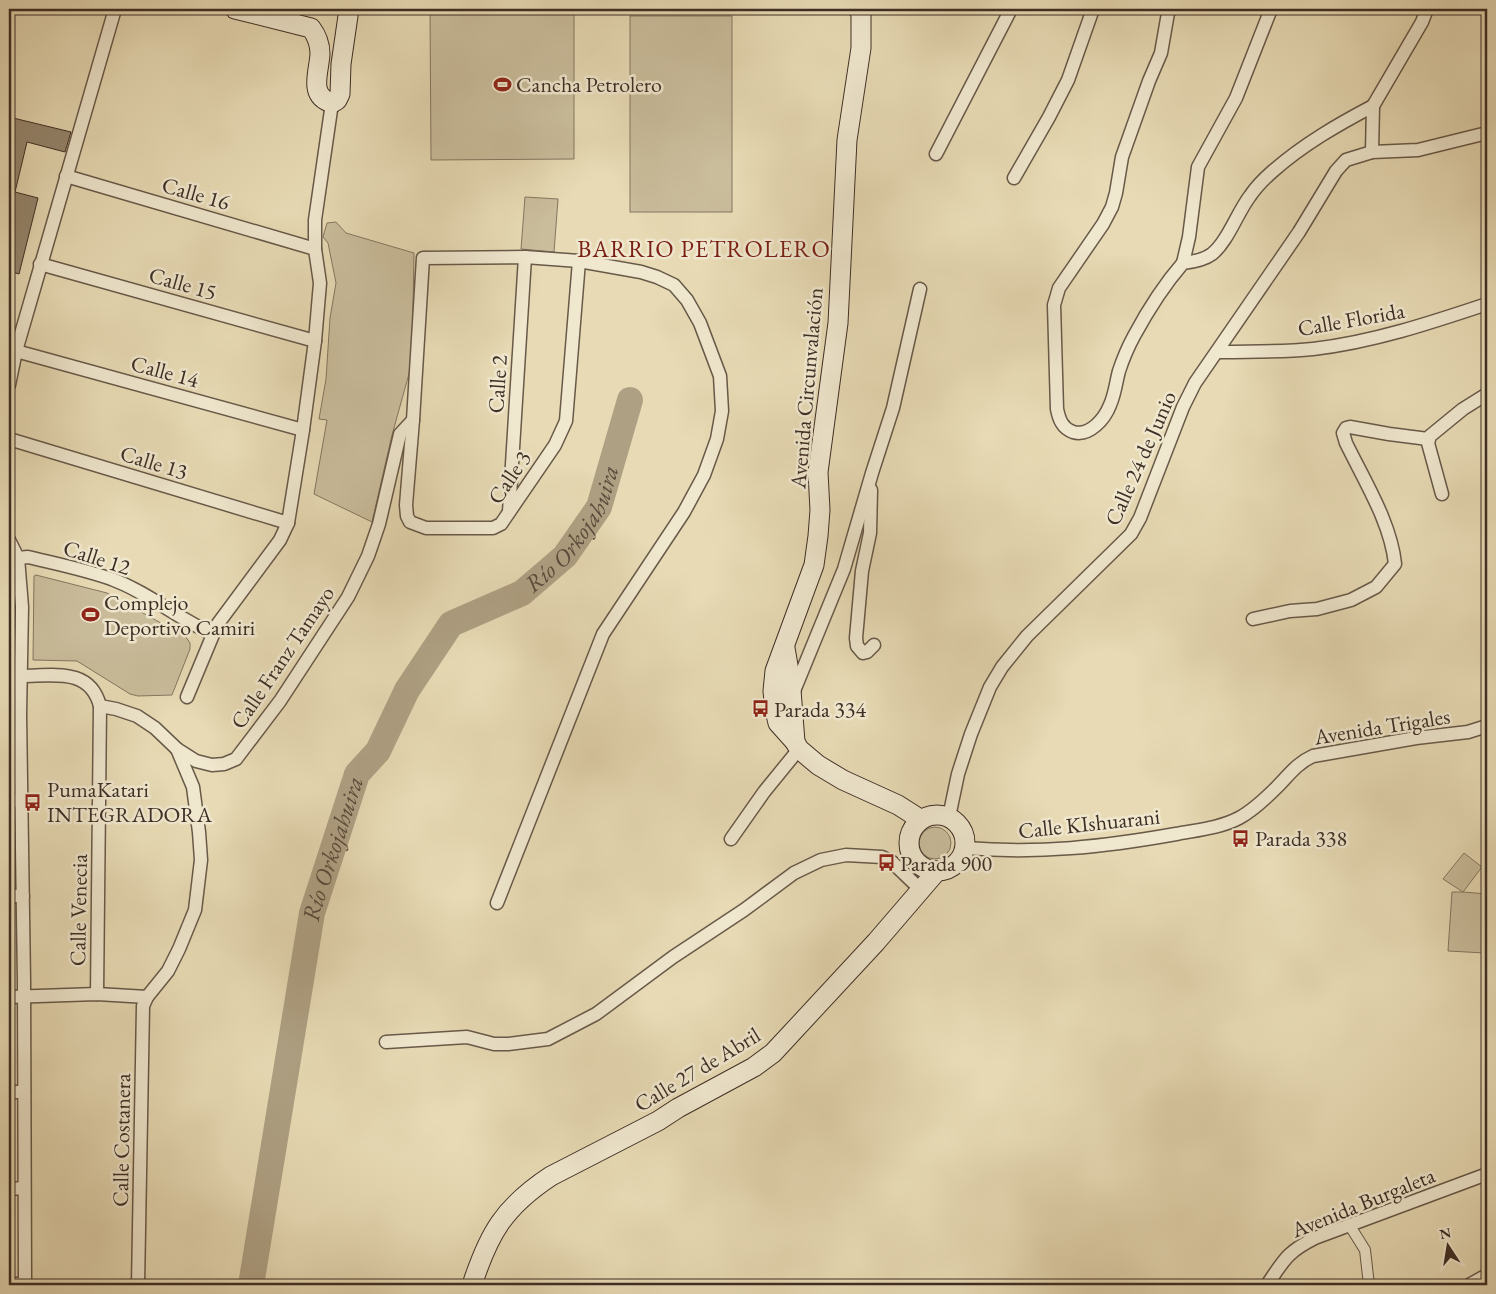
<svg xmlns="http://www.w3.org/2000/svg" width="1496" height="1294" font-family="'EB Garamond',serif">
<rect width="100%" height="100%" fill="#e7dab4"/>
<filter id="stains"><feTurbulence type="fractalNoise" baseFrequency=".004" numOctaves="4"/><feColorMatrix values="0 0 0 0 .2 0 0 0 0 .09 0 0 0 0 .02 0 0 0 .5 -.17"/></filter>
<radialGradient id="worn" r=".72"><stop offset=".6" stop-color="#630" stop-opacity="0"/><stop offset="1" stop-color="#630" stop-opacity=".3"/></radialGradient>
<g fill="#cabd9c" stroke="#847660">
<polygon points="430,9 574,9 574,159 431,160"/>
<rect x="630" y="16" width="102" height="196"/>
<polygon points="525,197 558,199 554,252 521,249"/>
<polygon points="336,222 346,233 414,253 412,363 392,435 372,522 314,494 327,420 319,419 326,379 330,318 336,283 328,243 323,237 327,223"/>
<polygon points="36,575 107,593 186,637 190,643 190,649 172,695 138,696 130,694 77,661 33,660 34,576"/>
<circle cx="935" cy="843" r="16"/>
<polygon points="1464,853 1482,867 1463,892 1487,894 1485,953 1448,951 1452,892 1463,892 1443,879"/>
</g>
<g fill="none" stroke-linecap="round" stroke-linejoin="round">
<path stroke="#aea083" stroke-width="26" id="s1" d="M251,1285L312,913L357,774L378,751L407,690L451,624L522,593L565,556L599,507L630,400"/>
</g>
<polygon fill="#96876f" stroke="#3e2e25" points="9,117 71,132 65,152 27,142 15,192 38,198 19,274 9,271"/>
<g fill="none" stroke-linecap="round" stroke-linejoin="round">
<defs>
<polyline id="pedestrian" points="1350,1226 1365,1250 1369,1285"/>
<g id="minor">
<path d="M1171,9L1168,13L1161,53L1149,81L1122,157L1116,193L1112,207L1103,224L1059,288L1054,305L1057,409C1059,419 1062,428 1073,432C1090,437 1105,418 1110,405C1115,394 1116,382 1119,371C1123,359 1128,347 1134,336C1148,310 1163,286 1183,263C1192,262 1204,260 1212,254C1228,241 1237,213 1250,196C1256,187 1265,178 1273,171C1304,144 1337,125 1373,106"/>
<polyline points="293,23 294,9"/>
<polyline points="1372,152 1373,106 1422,22 1427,9"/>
<polyline points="936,154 1011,9"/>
<polyline points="66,176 315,249"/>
<polyline points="1014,178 1049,117 1068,80 1093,9"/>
<polyline points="1183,263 1189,237 1198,167 1236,98 1271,9"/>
<polyline points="40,264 315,341"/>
<polyline points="16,351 303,430"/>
<path d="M1218,352C1250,352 1282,352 1313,349C1373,342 1430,323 1487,304"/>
<polyline points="9,385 16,351 115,9"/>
<polyline points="413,420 406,505 407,516 410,522 426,528 493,528 501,524 555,445 566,421 579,261"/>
<polyline points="9,439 288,523"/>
<polyline points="871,490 870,533 862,571 856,638 857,646 863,653 867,652 874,645"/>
<polyline points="1442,494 1428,443 1430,436 1463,409 1487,394"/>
<polyline points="509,512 525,257"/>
<polyline points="9,540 18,558 22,607 20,714 24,981 25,1285"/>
<path d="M18,558L28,557C57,564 87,570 114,580C149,593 178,619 213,634"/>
<path d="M1253,619L1290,611L1317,609L1351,600L1376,587L1395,564C1391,523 1364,480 1346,443L1343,433L1346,428L1350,427L1389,434L1428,439"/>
<path d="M21,676C53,676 90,667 100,706L97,994"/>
<polyline points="794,691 844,569 872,473 893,408 920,289"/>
<polyline points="187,697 217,625 280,540 288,523 303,430 315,341 320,283 315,249 315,220 332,103"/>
<polyline points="100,706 116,709 137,716 155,728 177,749 196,761 212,765 224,764 236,759 280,701 348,597 368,556 379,524 400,434 413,420 423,258 525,257 579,261 641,272 657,277 674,285 687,300 700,323 720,376 722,411 717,439 704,475 684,512 603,634 497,903"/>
<polyline points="9,801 22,800"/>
<polyline points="949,817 958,774 971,734 990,687 1002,667 1027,636 1131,534 1140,518 1183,407 1195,383 1299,232 1336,171 1346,160 1372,152 1418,150 1487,133"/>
<polyline points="731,839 764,792 799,749"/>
<path d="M965,848C1039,854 1103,847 1176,834C1197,830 1220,828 1239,818C1252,811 1266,798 1277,787C1289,775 1297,763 1313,756L1416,738L1468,732L1487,726"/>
<polyline points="9,896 23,896"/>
<polyline points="9,997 97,994 147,997"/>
<polyline points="386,1042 467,1037 494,1044 508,1044 548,1039 596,1014 673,957 744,910 794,873 821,860 846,855 882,857 892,862 921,890"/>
<polyline points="9,1092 24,1092"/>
<polyline points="9,1189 24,1188"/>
<polyline points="9,1284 25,1284"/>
<polyline points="138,1285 143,1006 147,997 168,971 179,949 195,910 201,860 199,832 193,787 177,749"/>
<path d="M1267,1285C1284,1260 1287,1252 1315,1238L1487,1174"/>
<polyline points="1469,1285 1487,1275"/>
</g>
<g id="secondary">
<path d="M235,9L311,28C317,36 320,45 320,54C319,73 308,96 332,103L337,100L340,94L341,64L349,9"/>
<polyline points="858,9 861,12 861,48 847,140 838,323 818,472 820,510 818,536 814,565 775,671 773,691 775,710 778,723 795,742 799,749 818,765 843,780 898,805 920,819"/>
<polyline points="785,648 790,677 795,742"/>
<circle cx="937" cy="843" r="28"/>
<path d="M472,1285C489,1233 504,1207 551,1176L658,1121L678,1108L754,1067L773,1053L876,942L937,871"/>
</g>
</defs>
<use href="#pedestrian" stroke="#685949" stroke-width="12"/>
<use href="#minor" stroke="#685949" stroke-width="15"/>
<use href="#secondary" stroke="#3e2e25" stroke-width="21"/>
<use href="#pedestrian" stroke="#efe7ce" stroke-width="10"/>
<use href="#minor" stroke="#efe7ce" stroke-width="12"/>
<use href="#secondary" stroke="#efe7ce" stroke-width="19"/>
</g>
<defs>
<symbol id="stadium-bare" viewBox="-9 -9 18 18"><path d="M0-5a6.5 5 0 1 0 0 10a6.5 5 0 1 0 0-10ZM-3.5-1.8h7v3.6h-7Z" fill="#8f2418" stroke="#efe7ce" stroke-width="2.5" paint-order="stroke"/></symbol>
<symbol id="bus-bare" viewBox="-9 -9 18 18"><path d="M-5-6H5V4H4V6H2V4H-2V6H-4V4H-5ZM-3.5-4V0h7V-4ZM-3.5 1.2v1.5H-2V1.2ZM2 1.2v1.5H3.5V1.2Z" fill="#8f2418" stroke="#efe7ce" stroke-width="2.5" paint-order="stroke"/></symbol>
</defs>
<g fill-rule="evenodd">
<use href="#stadium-bare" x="490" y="72" width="25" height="25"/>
<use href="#stadium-bare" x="78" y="602" width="25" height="25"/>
<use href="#bus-bare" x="748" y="696" width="25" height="25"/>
<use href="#bus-bare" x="20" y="790" width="25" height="25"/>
<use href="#bus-bare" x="1228" y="826" width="25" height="25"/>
<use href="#bus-bare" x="874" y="850" width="25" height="25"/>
</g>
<g text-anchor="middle" stroke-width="5" stroke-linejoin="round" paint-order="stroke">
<g font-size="22" fill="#3e2e25" stroke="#efe7ce" text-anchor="start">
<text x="516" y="92">Cancha Petrolero</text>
<text x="104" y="610">Complejo<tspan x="104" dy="25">Deportivo Camiri</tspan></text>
<text x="774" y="717">Parada 334</text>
<text x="47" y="797">PumaKatari<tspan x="47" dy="25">INTEGRADORA</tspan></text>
<text x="1255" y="846">Parada 338</text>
<text x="900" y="871">Parada 900</text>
</g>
<g font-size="22" fill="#3e2e25" stroke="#efe7ce">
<text transform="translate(196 193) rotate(16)" y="8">Calle 16</text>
<text transform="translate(183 283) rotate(16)" y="8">Calle 15</text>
<text transform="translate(1351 319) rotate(-10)" y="8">Calle Florida</text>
<text transform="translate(165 371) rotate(15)" y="8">Calle 14</text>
<text transform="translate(497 384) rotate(-86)" y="8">Calle 2</text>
<text transform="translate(806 388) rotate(-85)" y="8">Avenida Circunvalación</text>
<text transform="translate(1140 458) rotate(-66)" y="8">Calle 24 de Junio</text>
<text transform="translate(154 462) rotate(17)" y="8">Calle 13</text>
<text transform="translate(509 477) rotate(-56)" y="8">Calle 3</text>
<text transform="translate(97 557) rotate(18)" y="8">Calle 12</text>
<text transform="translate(282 657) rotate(-56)" y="8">Calle Franz Tamayo</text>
<text transform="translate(1382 726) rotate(-9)" y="8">Avenida Trigales</text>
<text transform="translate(1089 823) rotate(-6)" y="8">Calle KIshuarani</text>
<text transform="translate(78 910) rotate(-89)" y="8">Calle Venecia</text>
<text transform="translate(697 1069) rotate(-31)" y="8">Calle 27 de Abril</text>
<text transform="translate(121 1140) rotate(-89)" y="8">Calle Costanera</text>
<text transform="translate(1363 1202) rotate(-22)" y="8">Avenida Burgaleta</text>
</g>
<g font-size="24" letter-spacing="1" fill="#7a1f14" stroke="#efe7ce">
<text x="704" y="257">BARRIO PETROLERO</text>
</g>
<g font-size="24" font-style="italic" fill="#5a4a3c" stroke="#efe7ce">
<text dy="8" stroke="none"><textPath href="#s1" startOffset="862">Río Orkojahuira</textPath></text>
<text dy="8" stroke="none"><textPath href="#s1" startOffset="444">Río Orkojahuira</textPath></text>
</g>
</g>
<rect width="1496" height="1294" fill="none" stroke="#e7dab4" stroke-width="30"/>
<rect x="10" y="10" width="1476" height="1274" fill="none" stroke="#3e2e25" stroke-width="2.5"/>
<rect x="15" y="15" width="1466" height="1264" fill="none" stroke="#3e2e25"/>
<g transform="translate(1448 1246) rotate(348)" stroke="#efe7ce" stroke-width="4" paint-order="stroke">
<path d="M0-4L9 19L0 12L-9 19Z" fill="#3e2e25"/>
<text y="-8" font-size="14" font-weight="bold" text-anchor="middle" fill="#3e2e25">N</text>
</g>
<rect width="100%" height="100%" filter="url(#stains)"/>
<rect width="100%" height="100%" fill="url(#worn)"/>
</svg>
